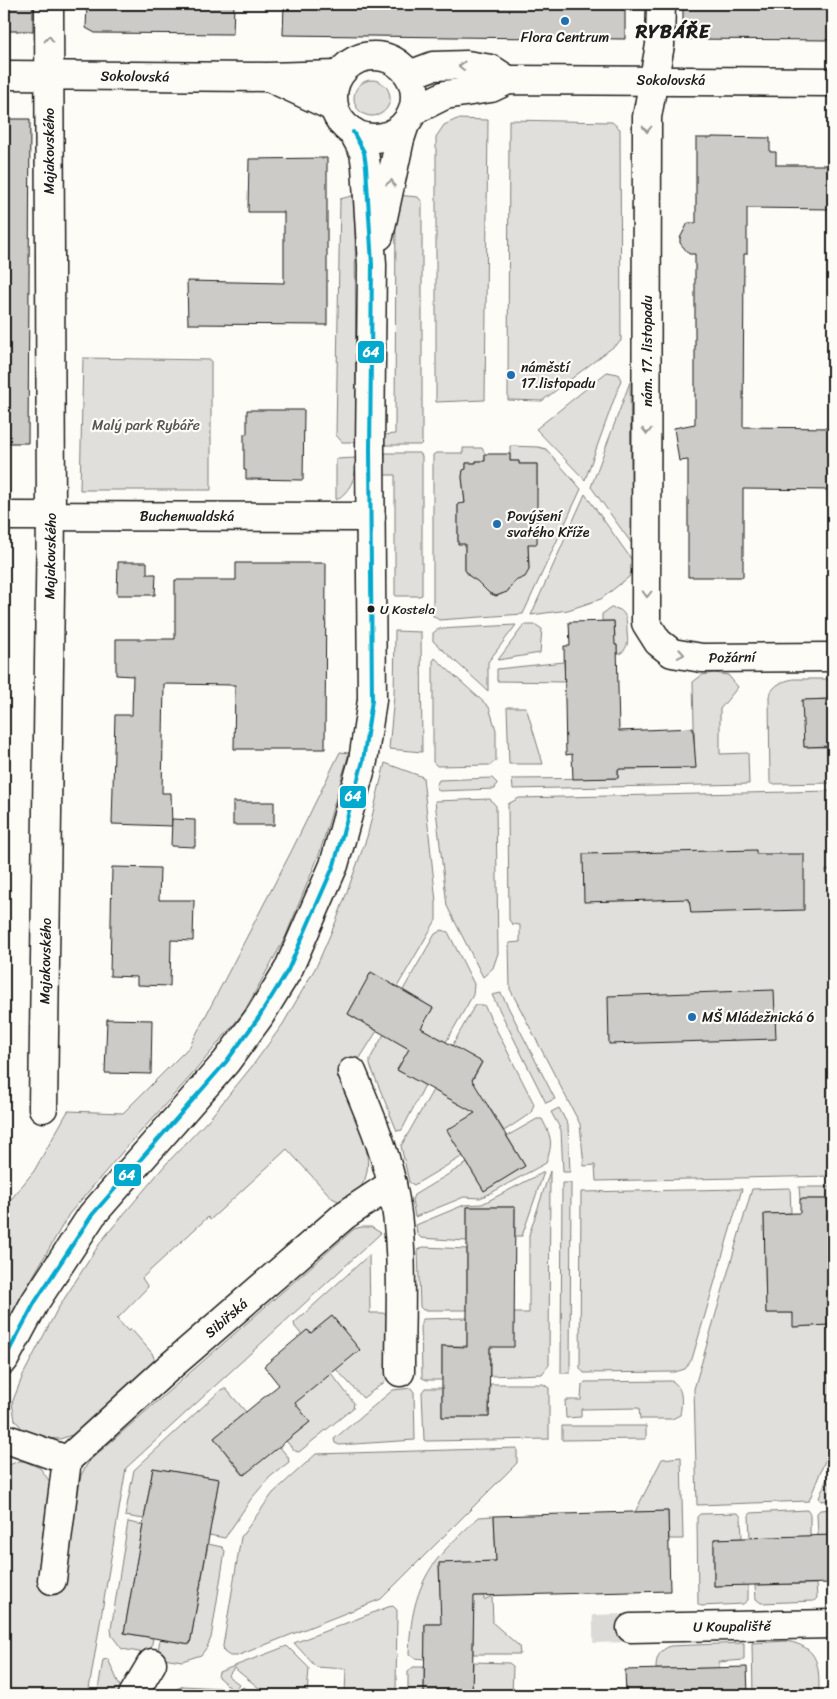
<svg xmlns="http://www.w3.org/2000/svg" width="837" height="1699" font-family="Sriracha,sans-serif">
<rect width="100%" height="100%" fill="#fdfcf7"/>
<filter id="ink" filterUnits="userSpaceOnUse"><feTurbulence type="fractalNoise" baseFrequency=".02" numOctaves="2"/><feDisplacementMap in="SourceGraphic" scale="10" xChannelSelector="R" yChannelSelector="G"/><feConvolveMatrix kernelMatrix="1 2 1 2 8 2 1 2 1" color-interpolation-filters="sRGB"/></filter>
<g filter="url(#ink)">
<g fill="#e0dfdb" stroke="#7e7e7c">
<circle cx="372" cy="98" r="18"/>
<polygon points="457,119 488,120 485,400 436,402 436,137 444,125"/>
<polygon points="509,120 612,122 620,129 621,341 542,401 508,400"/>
<polygon points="355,195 356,442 342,442 336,435 340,199"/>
<polygon points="396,195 418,197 422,202 422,443 420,445 384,445 384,435 395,434"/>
<polygon points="83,358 211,360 211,490 80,490"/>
<polygon points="607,372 618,374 621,380 585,480 536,429"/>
<polygon points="630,382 632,544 591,487"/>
<polygon points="510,446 538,447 546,449 581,489 523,614 439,620 433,616 433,455 436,453 463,453 463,448 482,448 485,454 485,461 476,461 476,463 466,463 466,469 463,471 462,477 465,503 458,504 458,543 465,544 465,569 467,573 482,584 489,593 500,595 510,589 512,581 529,570 528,544 537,488 537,464 519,464 519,461 510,461"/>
<polygon points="385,453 420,453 422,456 422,595 419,596 395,596 395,475 384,475"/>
<path d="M356,458C356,476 352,490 336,500V459Z"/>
<polygon points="585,494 632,560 633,568 629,577 601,599 568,610 531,615"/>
<path d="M611,608C626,608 627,619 627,631C627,636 629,643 626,647C624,652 621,653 617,655V645H603L615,637L614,621H602V614Z"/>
<polygon points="516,625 488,662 488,691 433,641 433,633 438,629"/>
<polygon points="524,625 536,625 542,629 540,653 498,660"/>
<polygon points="395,631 421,632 422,752 389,749 394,696"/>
<polygon points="435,658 489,707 496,730 496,761 490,765 437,766 433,762 433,661"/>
<polygon points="564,662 565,682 497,681 497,669"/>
<polygon points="714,673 728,675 738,687 720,709 720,754 748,753 749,784 513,789 512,779 618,778 619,769 695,768 693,682 702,675"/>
<path d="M793,679H828V699L803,700L804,747H832L833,783L772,784L770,783L769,696C774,685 780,682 793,679Z"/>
<polygon points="507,707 526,707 543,764 509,764"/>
<polygon points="340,752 349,753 320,852 285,938 244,1012 190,1077 124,1150 69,1214 4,1327 4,1208 34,1171 68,1111 123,1113 190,1046 291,852"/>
<path d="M385,763L423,777L436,902V920L397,987L371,973L348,1014L377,1031L358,1061L338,1072C349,1099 376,1149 365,1179C361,1190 350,1197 340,1202L332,1198L287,1149L210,1220L208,1217L142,1278L148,1287L117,1319L128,1331L131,1329L152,1353L156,1363L84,1431L60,1439L42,1438L24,1431L15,1420L12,1403L23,1375L57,1310L102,1240L166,1164L210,1118L253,1065L283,1024L317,965L337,919L367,837Z"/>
<polygon points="492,778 497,783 495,789 439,791 436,786 439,780"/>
<polygon points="833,791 833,870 826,870 826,875 833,876 833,1054 830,1054 831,1059 833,1059 833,1176 596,1181 595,1165 584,1166 580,1124 510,989 509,943 520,942 520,925 512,924 509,920 508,804 519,798"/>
<polygon points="490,799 496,806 498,953 493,968 483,977 447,906 435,801"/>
<polygon points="442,930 448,932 474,984 473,995 446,1042 421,1028 433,1008 403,990 435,934"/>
<polygon points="501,993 555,1099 546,1103 492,995"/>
<polygon points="475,1005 484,1005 534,1104 531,1113 504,1131 488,1105 463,1156 414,1185 409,1182 401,1146 433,1090 459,1104 482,1063 452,1046"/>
<polygon points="384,1034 409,1049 397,1070 425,1085 402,1130 397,1131 370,1065 370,1059"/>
<polygon points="559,1108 568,1125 570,1172 563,1172 561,1130 551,1112"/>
<path d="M537,1119H542C552,1138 553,1143 546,1163L489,1194L480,1198L464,1197L415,1217L412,1200L414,1195L467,1163L484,1191L525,1166L507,1136Z"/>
<polygon points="550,1171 549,1365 542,1374 490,1376 490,1347 514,1313 529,1313 529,1235"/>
<polygon points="544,1172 522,1236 515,1236 515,1207 467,1207 467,1241 421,1238 417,1234 416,1225 464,1205 482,1204"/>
<polygon points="562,1183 571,1183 570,1373 561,1373"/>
<polygon points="799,1187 833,1187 833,1256 832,1256 831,1199 800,1199"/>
<polygon points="790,1188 791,1213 764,1214 766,1313 793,1313 794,1327 828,1325 828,1284 832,1284 833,1264 833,1440 809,1501 697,1505 694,1389 752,1189"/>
<polygon points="742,1189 692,1359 685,1369 675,1372 584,1373 580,1368 581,1192"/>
<polygon points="361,1227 371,1227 381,1233 126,1468 88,1695 4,1695 4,1467 19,1461 24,1461 40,1468 53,1486 62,1586 81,1475 89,1461 354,1229"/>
<polygon points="423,1247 467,1249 467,1310 423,1310 420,1307 418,1250"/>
<polygon points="369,1255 370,1313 383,1313 388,1316 390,1378 363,1398 336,1369 359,1349 332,1316 311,1333 308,1330 302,1335 295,1327 294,1323"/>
<polygon points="467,1318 467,1346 442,1346 442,1380 427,1380 422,1378 421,1322 423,1319"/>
<polygon points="331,1373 354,1403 353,1408 299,1452 295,1451 286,1441 310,1422 294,1403"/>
<path d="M672,1381C684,1388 682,1403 680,1415L672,1419H640L639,1408L581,1409V1417L566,1418L565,1400H581L582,1385L585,1382Z"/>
<polygon points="490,1384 543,1384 549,1388 549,1439 426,1441 424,1440 422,1392 425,1388 442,1388 442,1417 489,1417"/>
<polygon points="411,1388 414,1392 415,1440 339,1445 335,1443 334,1439 393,1390"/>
<polygon points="222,1389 226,1389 246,1412 214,1438 243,1475 279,1446 288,1457 289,1462 270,1477 251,1499 225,1538 209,1535 219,1479 153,1468 144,1519 125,1516 134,1470"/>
<polygon points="562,1426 646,1426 646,1439 562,1440"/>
<polygon points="517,1448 517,1463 381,1599 237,1656 230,1656 224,1652 223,1646 241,1537 273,1493 316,1454"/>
<polygon points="681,1457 683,1539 669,1539 668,1511 635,1512 662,1459"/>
<polygon points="833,1464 833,1500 821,1501 819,1498"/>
<polygon points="833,1509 833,1535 818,1536 817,1513 820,1510"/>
<polygon points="807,1510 810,1514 810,1536 750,1538 749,1515 751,1513"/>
<polygon points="738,1513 741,1517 742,1538 714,1539 714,1586 748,1585 748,1600 743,1604 701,1606 698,1604 697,1517 700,1514"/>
<path d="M494,1516L496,1561L439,1563L440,1596H484V1600L492,1596L493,1623L519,1646L520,1654H473V1624H425V1659L414,1658L409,1654C410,1621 415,1590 435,1562C447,1546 464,1531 479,1517Z"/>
<polygon points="128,1522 143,1525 124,1633 153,1638 150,1654 122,1649 112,1636 111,1629"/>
<polygon points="208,1544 222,1547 225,1551 211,1638 207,1647 201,1655 182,1661 157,1657 160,1639 190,1644"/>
<polygon points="816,1584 817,1598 814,1601 761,1603 756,1599 755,1585"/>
<polygon points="393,1606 397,1610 396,1695 345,1695 346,1669 316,1667 294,1643 388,1607"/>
<path d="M786,1641C820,1647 819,1666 819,1695H753L752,1643Z"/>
<path d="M744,1643V1660L719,1662V1668L656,1669C656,1657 659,1651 670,1646Z"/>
<polygon points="287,1646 309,1668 307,1695 240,1695 238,1694 243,1687 253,1695 259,1688 234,1668 228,1676 239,1684 234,1691 218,1677 219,1672"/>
<polygon points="108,1659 123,1693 122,1695 97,1695 103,1660"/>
<polygon points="473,1662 509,1663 513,1666 512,1695 472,1694"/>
<polygon points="413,1667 424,1667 424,1695 408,1695 408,1672"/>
<polygon points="183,1686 220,1688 229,1695 165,1695"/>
</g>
<g fill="#cccbc8" stroke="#1c1c1c">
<rect x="4" y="4" width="29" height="27"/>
<polygon points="87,4 234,4 233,34 95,33 86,28"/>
<polygon points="284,4 625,4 625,39 283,35"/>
<polygon points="683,4 833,4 833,40 683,39"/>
<polygon points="4,119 30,119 28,443 4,443"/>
<polygon points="712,137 770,138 770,152 776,152 776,165 833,165 833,209 747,208 747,254 744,254 743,427 833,428 833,490 743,489 743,577 688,577 688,460 679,461 674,428 695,424 695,254 689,254 680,243 680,238 688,223 696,223 696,138 712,138"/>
<polygon points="327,158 327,325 188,324 187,281 284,283 284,212 248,212 249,159"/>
<polygon points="247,410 304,410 303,480 246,479 246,470 244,470 244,434 247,434"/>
<polygon points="485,454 510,454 510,461 519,461 519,464 537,464 537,544 528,544 529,570 525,577 515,581 507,592 496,596 489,593 477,581 469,576 465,570 465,544 458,544 458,504 465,503 462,477 463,470 466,469 466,463 476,463 476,461 485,461"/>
<polygon points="118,562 147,562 147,574 156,574 155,595 117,595"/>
<polygon points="236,563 326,563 325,749 234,749 235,685 164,684 162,793 171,793 172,826 112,824 115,715 132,715 133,676 116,675 116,639 175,639 175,580 236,580"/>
<polygon points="614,621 615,645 617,645 619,731 693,728 696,768 618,769 618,778 573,779 572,754 566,755 564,646 570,646 569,622"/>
<polygon points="833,699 833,746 804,747 802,700"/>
<rect x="233" y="802" width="41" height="23"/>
<polygon points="172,819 195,820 195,847 171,846"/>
<polygon points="756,850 756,854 804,854 804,910 691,913 689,899 584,902 583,854"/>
<polygon points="112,867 160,868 159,900 194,900 193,941 171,940 170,986 137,985 137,977 110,976"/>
<polygon points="371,972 433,1008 421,1028 482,1062 472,1080 525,1166 484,1191 447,1130 475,1113 397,1070 409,1049 348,1014"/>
<polygon points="774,990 776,1039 609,1044 608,996"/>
<polygon points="107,1019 152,1020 151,1074 105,1073"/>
<polygon points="800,1199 831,1199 832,1284 828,1284 829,1325 793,1327 793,1313 766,1313 764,1214 800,1213"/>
<polygon points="467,1207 515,1207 514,1347 490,1347 489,1417 442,1417 442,1346 467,1347"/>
<polygon points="332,1316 360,1350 295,1403 310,1422 244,1475 214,1438 279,1385 264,1366 307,1330 311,1333"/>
<polygon points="153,1468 219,1479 190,1644 124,1633"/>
<polygon points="668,1511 670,1591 474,1596 472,1695 424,1695 425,1624 441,1624 439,1563 496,1561 494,1516"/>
<polygon points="833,1535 833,1583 714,1586 714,1539"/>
<polygon points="747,1667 748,1695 626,1695 625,1670"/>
</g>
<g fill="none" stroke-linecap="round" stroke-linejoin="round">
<polyline stroke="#dbdad6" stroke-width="28" stroke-dasharray="28 14" stroke-linecap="butt" points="593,1629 631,1628"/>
<defs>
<g id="street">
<polyline points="661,4 660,45 647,117 646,623 658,642 672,653 702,658 833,657"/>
<polyline points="4,516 371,517"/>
<path d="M352,1072C367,1108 383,1145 392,1184C405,1245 400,1309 400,1372"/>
<polyline points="43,1108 51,516 49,4"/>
<polyline points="4,1438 67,1460 166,1370 345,1215 392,1184"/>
<polyline points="52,1580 67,1460"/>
<polyline points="631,1628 833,1624"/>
<polyline points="133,1695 152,1663"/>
</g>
<g id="secondary">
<circle cx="374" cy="97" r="41"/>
<polyline points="4,75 267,77 338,75"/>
<polyline points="409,75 433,66 467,65 491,69 508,80"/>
<polyline points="273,79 333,107"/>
<polyline points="413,111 445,95 491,88 508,80 833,82"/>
<polyline points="379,236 400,139 405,124"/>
<polyline points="4,1360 35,1302 92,1215 226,1062 259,1017 288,970 334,865 363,761 372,700 370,449 372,265 366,166 364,152 353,132"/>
</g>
</defs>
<use href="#street" stroke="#1c1c1c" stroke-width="31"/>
<use href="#secondary" stroke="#1c1c1c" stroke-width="31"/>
<use href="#street" stroke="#fdfcf7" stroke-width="28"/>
<use href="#secondary" stroke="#fdfcf7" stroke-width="28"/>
<defs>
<polyline id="bus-1" points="4,1360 35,1302 92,1215 226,1062 259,1017 288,970 334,865 363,761 372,700 370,449 372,265 366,166 364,152 353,132"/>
</defs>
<use href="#bus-1" stroke="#fdfcf7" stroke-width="8"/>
<use href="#bus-1" stroke="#00a9ce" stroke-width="4"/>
</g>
<defs><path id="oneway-chevron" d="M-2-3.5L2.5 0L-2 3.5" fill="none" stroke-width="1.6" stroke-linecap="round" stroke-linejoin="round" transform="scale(1.25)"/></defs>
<g stroke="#989794">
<use href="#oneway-chevron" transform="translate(49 39) rotate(-89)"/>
<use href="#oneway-chevron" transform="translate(462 66) rotate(-179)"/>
<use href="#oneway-chevron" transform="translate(647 129) rotate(90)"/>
<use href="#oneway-chevron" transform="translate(391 183) rotate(-78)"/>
<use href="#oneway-chevron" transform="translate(647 431) rotate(90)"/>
<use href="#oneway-chevron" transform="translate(647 594) rotate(91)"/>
<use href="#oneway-chevron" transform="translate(681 654) rotate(10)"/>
</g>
</g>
<g fill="#1f6fb2" stroke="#fdfcf7" stroke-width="2">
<circle cx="565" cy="21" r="5"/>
<circle cx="511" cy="375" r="5"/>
<circle cx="497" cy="524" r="5"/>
<circle cx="692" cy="1017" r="5"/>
</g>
<circle fill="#1c1c1c" stroke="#fdfcf7" stroke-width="2" cx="371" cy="609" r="4.5"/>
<g text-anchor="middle" stroke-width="4.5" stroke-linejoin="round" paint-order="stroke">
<g font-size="13" fill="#1c1c1c" stroke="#fdfcf7" text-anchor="start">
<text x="380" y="614">U Kostela</text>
</g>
<g font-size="14" fill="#1c1c1c" stroke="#fdfcf7" text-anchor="start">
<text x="565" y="42" text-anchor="middle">Flora Centrum</text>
<text x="521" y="372">náměstí<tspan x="521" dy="16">17.listopadu</tspan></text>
<text x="507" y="521">Povýšení<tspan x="507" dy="16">svatého Kříže</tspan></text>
<text x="702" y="1022">MŠ Mládežnická 6</text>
</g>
<g font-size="14" fill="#1c1c1c" stroke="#fdfcf7">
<text transform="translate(135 76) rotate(1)" y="5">Sokolovská</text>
<text x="671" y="85">Sokolovská</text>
<text transform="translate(49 151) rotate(-90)" y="5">Majakovského</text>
<text transform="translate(647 351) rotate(-90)" y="5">nám. 17. listopadu</text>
<text x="187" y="521">Buchenwaldská</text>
<text transform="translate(50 556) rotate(-89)" y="5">Majakovského</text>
<text transform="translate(732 657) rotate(-1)" y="5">Požární</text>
<text transform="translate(45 961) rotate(-89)" y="5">Majakovského</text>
<text transform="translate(226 1318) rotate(-41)" y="5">Sibiřská</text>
<text transform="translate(732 1626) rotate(-1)" y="5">U Koupaliště</text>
</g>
<g font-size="14" fill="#575655" stroke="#fdfcf7">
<text x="146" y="430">Malý park Rybáře</text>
</g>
<g font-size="19" font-weight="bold" letter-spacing="1" fill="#1c1c1c" stroke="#fdfcf7">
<text x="673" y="38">RYBÁŘE</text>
</g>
</g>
<g stroke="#fdfcf7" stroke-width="2">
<rect x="357" y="340" width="28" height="24" rx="5" fill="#00a9ce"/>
<rect x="339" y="785" width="28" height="24" rx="5" fill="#00a9ce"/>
<rect x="113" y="1163" width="29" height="24" rx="5" fill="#00a9ce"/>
</g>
<g font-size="14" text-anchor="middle" font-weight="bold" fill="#fff">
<text x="371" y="357">64</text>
<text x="353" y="801">64</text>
<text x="127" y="1180">64</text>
</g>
<rect width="837" height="1699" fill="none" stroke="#fdfcf7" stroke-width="20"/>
<rect x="10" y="10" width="817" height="1679" fill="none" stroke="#1c1c1c" stroke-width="2" filter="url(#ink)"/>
</svg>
